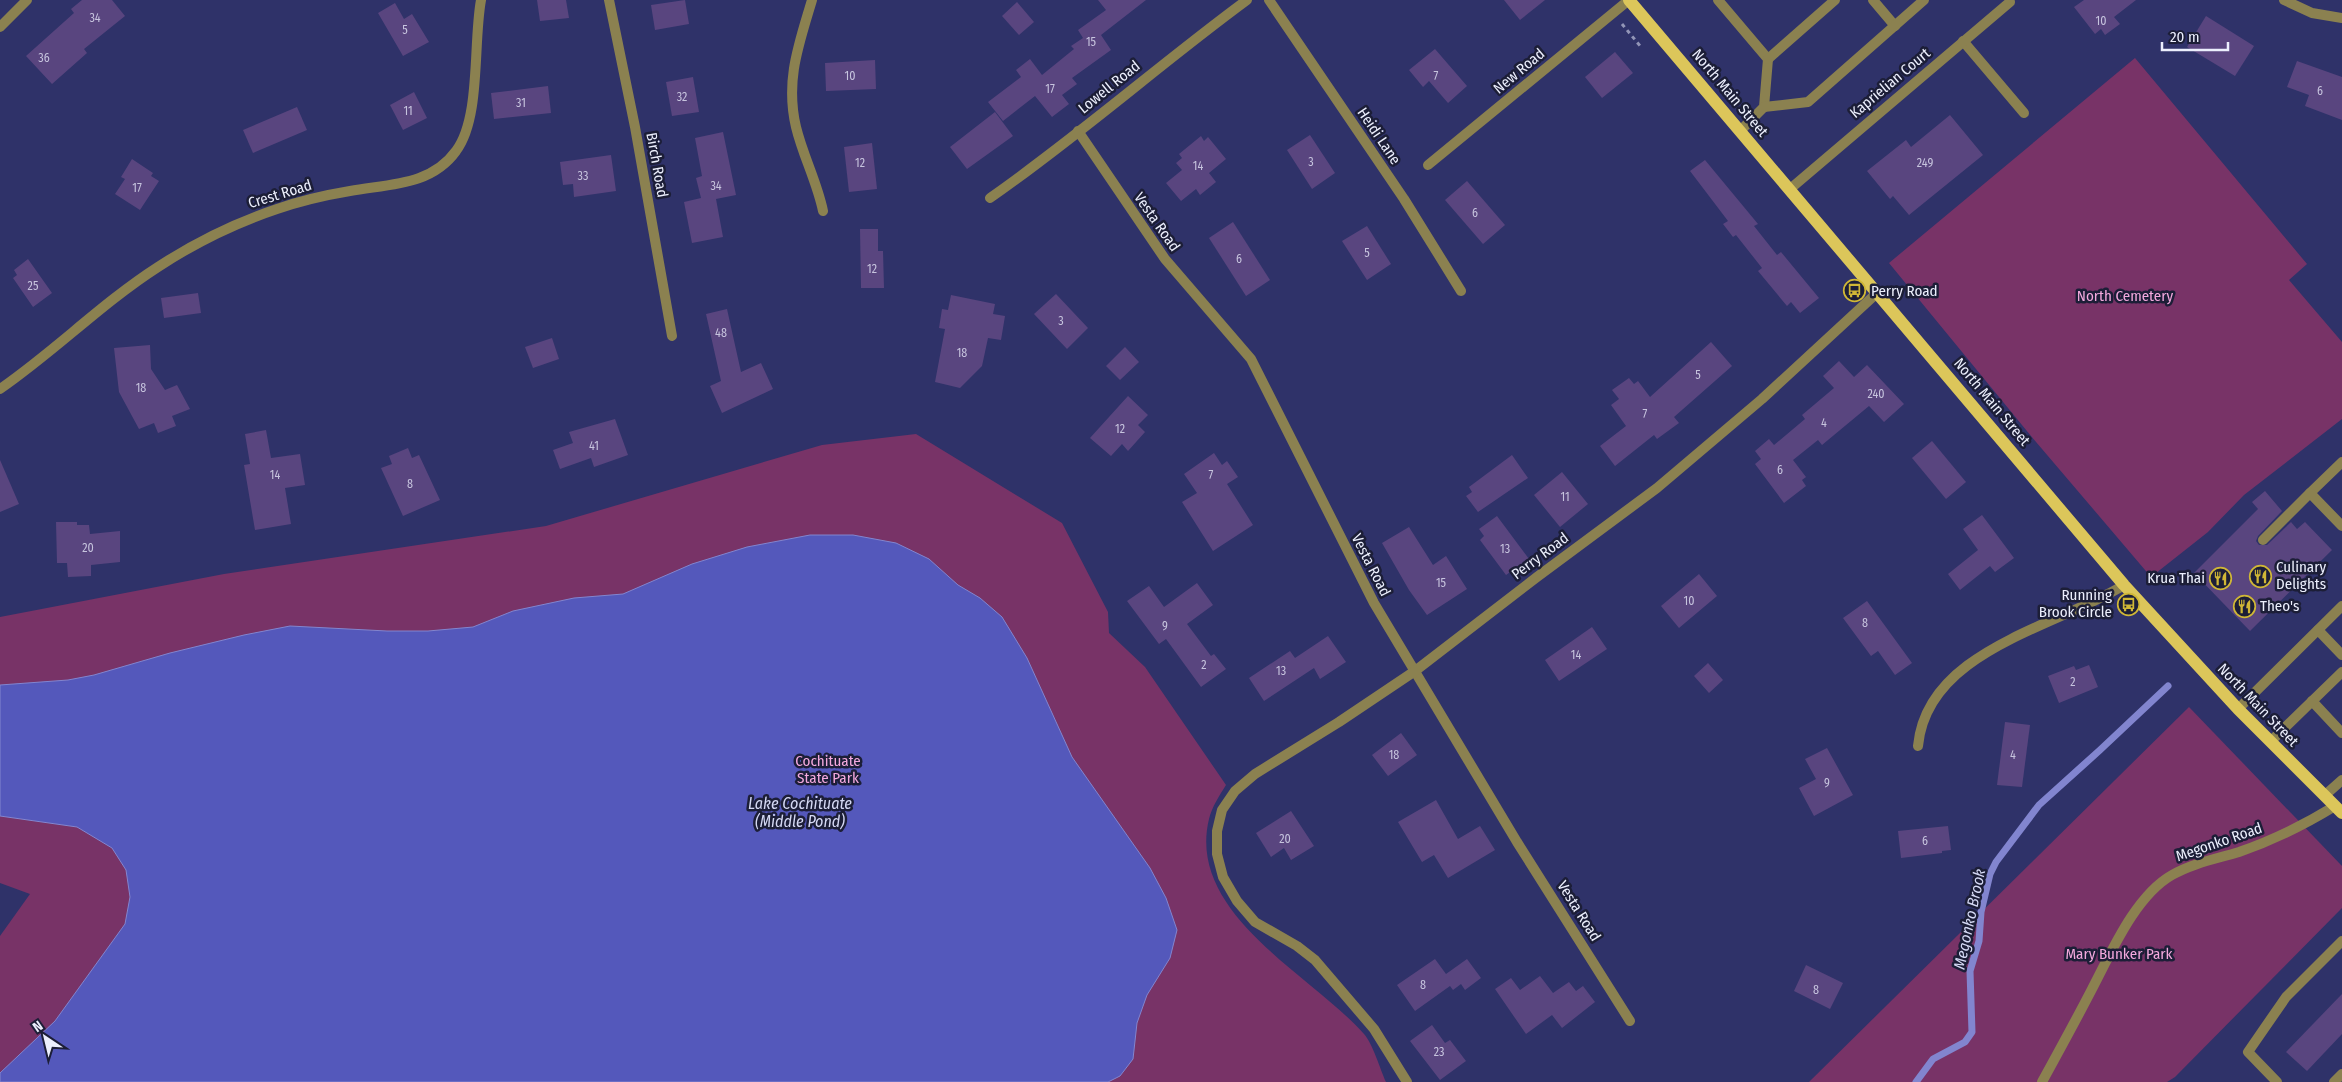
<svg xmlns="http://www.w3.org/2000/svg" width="2342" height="1082" font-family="'Fira Sans Condensed',sans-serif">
<rect width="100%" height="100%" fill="#2f3269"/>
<g fill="#783367">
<polygon points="2135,58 2307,264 2289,280 2342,342 2342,419 2244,495 2208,532 2151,577 2031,436 1889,263"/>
<path d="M916,434L1062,523L1108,612L1109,633L1145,667L1226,785C1219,796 1212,807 1209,819C1186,914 1312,975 1364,1034C1373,1044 1380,1069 1386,1082H0V936L30,894L0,883V617L224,574L546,526L822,445Z"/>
<polygon points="2189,707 2342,866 2342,908 2175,1077 2167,1082 1809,1082"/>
</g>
<polygon fill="#5458bb" stroke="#8285cf" points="810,535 853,535 896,543 929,559 958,585 980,598 1002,617 1027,658 1072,757 1150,868 1166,898 1177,930 1170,958 1147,995 1137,1023 1133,1059 1120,1076 1108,1082 0,1082 0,1073 55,1021 125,924 130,897 126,870 112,848 77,827 0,816 0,685 68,680 94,675 170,653 244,635 290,626 387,631 428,631 473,627 513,611 574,598 623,594 692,564 747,547"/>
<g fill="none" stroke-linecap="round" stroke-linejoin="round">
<polyline stroke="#8285cf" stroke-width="7" points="1916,1082 1933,1059 1965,1042 1972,1032 1970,971 1979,941 1981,912 1990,874 1996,862 2039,805 2100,750 2168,686"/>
</g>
<g fill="#59457f">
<polygon points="82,0 112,0 125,16 84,49 87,53 52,84 26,56 74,13 71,9"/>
<polygon points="537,0 566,0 569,18 540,21"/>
<polygon points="685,0 689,24 655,30 651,5"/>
<polygon points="1098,0 1146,0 1101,35 1111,50 1072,78 1077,84 1062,95 1069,104 1052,117 1035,96 1003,121 988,102 1021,77 1016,70 1030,59 1042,75 1074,49 1071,46 1083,38 1078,30 1106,10"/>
<polygon points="1504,0 1545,0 1520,20"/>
<polygon points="2084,0 2136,0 2114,17 2120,24 2105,35 2101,29 2095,34 2074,7"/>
<polygon points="1017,2 1034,22 1019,35 1002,16"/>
<polygon points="395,3 404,19 412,14 429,42 403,56 378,13"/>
<polygon points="2206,16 2254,46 2235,76 2187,47"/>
<polygon points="1435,49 1467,86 1448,103 1429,81 1423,87 1409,70"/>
<polygon points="1615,52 1633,73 1602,98 1585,77"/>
<polygon points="875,60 876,89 826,91 825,63"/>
<polygon points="2297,61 2342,77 2342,120 2305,106 2309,95 2287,87"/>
<polygon points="693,77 699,112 672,116 666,82"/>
<polygon points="548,86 551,113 494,119 491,93"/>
<polygon points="414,92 427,118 403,130 390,105"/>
<polygon points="297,107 307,130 253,153 243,130"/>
<polygon points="995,112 1013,136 967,169 950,147"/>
<polygon points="1950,115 1983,155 1909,215 1893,196 1890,199 1867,171 1906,140 1911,147"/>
<polygon points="723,132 736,195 716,199 723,237 692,243 684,202 701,198 696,178 702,176 695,138"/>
<polygon points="1310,135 1335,173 1312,189 1287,150"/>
<polygon points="1201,136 1204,141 1208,137 1226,159 1209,173 1216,182 1200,195 1196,189 1181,201 1166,183 1182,170 1176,163 1182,158 1179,154"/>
<polygon points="872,143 877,189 849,192 844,147"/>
<polygon points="611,155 616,191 574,197 573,184 563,185 560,162"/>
<polygon points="132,159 153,173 151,176 159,181 140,210 115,194 125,179 121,177"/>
<polygon points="1705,160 1758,224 1754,226 1777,255 1781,252 1819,298 1800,313 1791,302 1787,306 1758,271 1762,268 1736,235 1733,237 1723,224 1728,221 1690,171"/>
<polygon points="1467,181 1505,225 1483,244 1445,200"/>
<polygon points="1233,222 1270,280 1246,296 1209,238"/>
<polygon points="1367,226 1391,264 1367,280 1342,241"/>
<polygon points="860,229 878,229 878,251 883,251 884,288 861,288"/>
<polygon points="28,259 52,293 33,307 13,278 17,275 14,270"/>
<polygon points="198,293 201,313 164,318 161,298"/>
<polygon points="1056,294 1088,328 1067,349 1034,314"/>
<polygon points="951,295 995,304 993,314 1005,316 1001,340 988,338 982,366 960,388 935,382 945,329 939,328 942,309 948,310"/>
<polygon points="727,309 741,372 761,363 773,389 722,413 710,386 721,381 706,314"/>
<polygon points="552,338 559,359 533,368 525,347"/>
<polygon points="1711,342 1732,366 1674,417 1679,423 1657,439 1654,435 1615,466 1600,446 1626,426 1611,405 1619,399 1612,390 1629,378 1634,384 1638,381 1650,397"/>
<polygon points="150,345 151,369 165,390 177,385 190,409 172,416 176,426 158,433 154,423 139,429 119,392 114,348"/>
<polygon points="1125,347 1139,362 1120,380 1106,366"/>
<polygon points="1839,361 1854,377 1867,365 1904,404 1884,422 1869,406 1822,445 1818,440 1793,460 1806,477 1802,480 1806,486 1784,503 1755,464 1761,459 1755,451 1769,439 1774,445 1805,419 1802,415 1834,388 1823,376"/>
<polygon points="1128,396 1148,415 1138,425 1145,432 1128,451 1122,444 1111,456 1090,438"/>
<polygon points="615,419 628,455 594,467 591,458 560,469 553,450 573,443 569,432"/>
<polygon points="266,430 271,458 300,454 305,485 285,488 291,524 255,530 244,465 250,464 245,434"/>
<polygon points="1932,441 1966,482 1946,499 1912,458"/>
<polygon points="408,448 412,458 419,455 440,500 403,516 381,468 392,464 389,456"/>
<polygon points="1214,453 1222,465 1227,461 1238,477 1227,484 1253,525 1213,551 1182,502 1197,493 1184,474"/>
<polygon points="1512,455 1528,478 1478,512 1466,496 1472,492 1469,487"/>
<polygon points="0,460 19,504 0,512"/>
<polygon points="1562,472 1588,504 1560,527 1534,495"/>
<polygon points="2265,491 2282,511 2258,536 2256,541 2259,545 2267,545 2291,522 2297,529 2305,522 2332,550 2250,631 2194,573 2258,509 2252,502"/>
<polygon points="1982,515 2014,558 1995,572 1990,566 1960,590 1948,574 1978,550 1963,529"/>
<polygon points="1497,516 1529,559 1506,575 1480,540 1484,536 1479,529"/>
<polygon points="56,522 77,522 77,525 89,525 90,534 120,531 120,562 91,565 91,576 68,577 67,563 57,563"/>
<polygon points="1409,527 1433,565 1446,556 1467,589 1427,615 1409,590 1382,543"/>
<polygon points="1699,574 1717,596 1679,628 1661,606"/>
<polygon points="1197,583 1213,605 1187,624 1211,656 1214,654 1226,669 1201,687 1166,639 1159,644 1127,601 1149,586 1164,607"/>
<polygon points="1867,601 1912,663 1895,675 1878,651 1871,656 1843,618"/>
<polygon points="1592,627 1607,649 1559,681 1545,660"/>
<polygon points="1328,636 1346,662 1320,679 1314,668 1264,701 1249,678 1290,651 1295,658"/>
<polygon points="1708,663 1723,680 1709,693 1694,676"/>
<polygon points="2089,665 2098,687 2059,703 2048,676 2074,666 2076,670"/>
<polygon points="2005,722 2030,725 2022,787 1997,785"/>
<polygon points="1401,733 1417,755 1388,776 1372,755"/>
<polygon points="1827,748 1853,795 1814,816 1799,788 1816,779 1805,759"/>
<polygon points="1436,800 1458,839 1480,826 1495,850 1448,878 1434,855 1422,862 1398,822"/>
<polygon points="1291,811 1314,846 1291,860 1284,848 1271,857 1256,833"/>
<polygon points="1948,826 1951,850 1942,851 1942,853 1901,858 1898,831"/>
<polygon points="1435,959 1446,974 1467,959 1481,978 1465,990 1461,984 1453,990 1450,986 1415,1011 1397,985"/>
<polygon points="1806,965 1843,983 1830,1009 1794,991"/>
<polygon points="1540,976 1553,993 1569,982 1576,991 1583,986 1595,1002 1562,1028 1552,1015 1526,1034 1495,989 1511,978 1520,990"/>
<polygon points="2342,994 2342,1034 2307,1071 2286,1052"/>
<polygon points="1432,1025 1445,1043 1450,1040 1466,1061 1440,1080 1410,1041"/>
</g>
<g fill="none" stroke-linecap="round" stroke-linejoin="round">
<polyline stroke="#9295b7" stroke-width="3" stroke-dasharray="4 4" stroke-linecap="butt" points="1622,24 1641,47"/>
<g stroke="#8b8150" stroke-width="10">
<polyline points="1718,0 1768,59 1764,107 1740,131"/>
<polyline points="1873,0 1895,26"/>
<polyline points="1963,41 2024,113"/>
<polyline points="1768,59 1835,0"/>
<polyline points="1764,107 1808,102 1924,0"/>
<polyline points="2310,493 2342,462"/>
<polyline points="2263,540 2310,493 2342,526"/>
<polyline points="2318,630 2342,655"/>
<polyline points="2312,701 2342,733"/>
<polyline points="2271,741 2342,672"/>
<polyline points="2324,796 2342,780"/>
<polyline points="2277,1082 2248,1052 2286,997 2342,941"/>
<polyline points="2334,1082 2342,1074"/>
</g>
<g stroke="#8b8150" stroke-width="10">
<polyline points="609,0 635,127 672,336"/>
<path d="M812,0C799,44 785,80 796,127C803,156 817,182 823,211"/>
<polyline points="1269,0 1404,199 1461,291"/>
<polyline points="2284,0 2312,13 2342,18"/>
<polyline points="0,27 27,0"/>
<polyline points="1078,131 1165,259 1251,359 1374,603 1517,842 1630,1021"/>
<polyline points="1428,165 1629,0"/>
<polyline points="1790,189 2010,2"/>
<path d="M990,198C1079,136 1160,64 1247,0"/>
<path d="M0,389C55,351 102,303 158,267C196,242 235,223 277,209C300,201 326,195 350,191C388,184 431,186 456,151C481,118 473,43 481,0"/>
<polyline points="2238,709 2342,606"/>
<path d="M1918,746C1927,650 2057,627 2124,585"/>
<polyline points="1407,1082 1374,1029 1315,960 1297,946 1255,922 1237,901 1223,877 1217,854 1217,831 1222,810 1235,791 1255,774 1339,722 1415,671 1537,577 1657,488 1762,399 1878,292"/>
<path d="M2042,1082C2059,1051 2076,1020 2092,989C2111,953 2135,896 2172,875C2193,863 2216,859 2239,852C2274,840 2304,825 2335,806"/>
</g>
<polyline stroke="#dcc65a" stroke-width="12" points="1629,0 2124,585 2238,709 2342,813"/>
</g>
<defs>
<symbol id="bus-ring" viewBox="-11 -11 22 22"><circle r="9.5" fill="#1c1e37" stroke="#d0b736" stroke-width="1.5"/><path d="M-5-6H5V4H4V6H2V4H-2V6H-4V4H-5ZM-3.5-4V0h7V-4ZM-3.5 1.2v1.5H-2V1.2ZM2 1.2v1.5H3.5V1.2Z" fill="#d0b736"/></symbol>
<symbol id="restaurant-ring" viewBox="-11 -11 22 22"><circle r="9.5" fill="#1c1e37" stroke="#d0b736" stroke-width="1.5"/><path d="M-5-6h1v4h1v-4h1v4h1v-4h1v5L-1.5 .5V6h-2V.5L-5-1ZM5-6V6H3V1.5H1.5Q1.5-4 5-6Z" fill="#d0b736"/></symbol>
</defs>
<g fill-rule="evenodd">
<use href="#bus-ring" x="1842" y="278" width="25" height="25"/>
<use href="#restaurant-ring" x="2248" y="564" width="25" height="25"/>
<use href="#restaurant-ring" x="2208" y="566" width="25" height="25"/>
<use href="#bus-ring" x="2116" y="592" width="25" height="25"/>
<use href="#restaurant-ring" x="2232" y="594" width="25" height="25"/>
</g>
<g text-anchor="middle" stroke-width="5" stroke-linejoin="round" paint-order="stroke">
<g font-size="12" fill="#c7c4de">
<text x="95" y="22">34</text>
<text x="2101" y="25">10</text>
<text x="405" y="34">5</text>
<text x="1091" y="46">15</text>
<text x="44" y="62">36</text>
<text x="850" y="80">10</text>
<text x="1436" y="80">7</text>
<text x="1050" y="93">17</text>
<text x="2320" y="95">6</text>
<text x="682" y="101">32</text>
<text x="521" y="107">31</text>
<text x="408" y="115">11</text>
<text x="1311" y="166">3</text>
<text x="860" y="167">12</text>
<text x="1925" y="167">249</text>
<text x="1198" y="170">14</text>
<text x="583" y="180">33</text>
<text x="716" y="190">34</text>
<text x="137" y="192">17</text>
<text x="1475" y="217">6</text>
<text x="1367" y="257">5</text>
<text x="1239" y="263">6</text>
<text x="872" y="273">12</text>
<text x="33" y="290">25</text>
<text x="1061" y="325">3</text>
<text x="721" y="337">48</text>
<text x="962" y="357">18</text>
<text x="1698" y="379">5</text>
<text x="141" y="392">18</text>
<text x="1876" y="398">240</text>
<text x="1645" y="418">7</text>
<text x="1824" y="427">4</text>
<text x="1120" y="433">12</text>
<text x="594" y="450">41</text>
<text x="1780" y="474">6</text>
<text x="275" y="479">14</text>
<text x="1211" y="479">7</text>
<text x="410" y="488">8</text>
<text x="1565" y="501">11</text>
<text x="88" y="552">20</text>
<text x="1505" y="553">13</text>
<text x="1441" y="587">15</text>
<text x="1689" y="605">10</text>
<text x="1865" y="627">8</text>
<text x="1165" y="630">9</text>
<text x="1576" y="659">14</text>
<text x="1204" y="669">2</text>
<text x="1281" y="675">13</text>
<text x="2073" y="686">2</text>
<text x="1394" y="759">18</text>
<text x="2013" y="759">4</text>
<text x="1827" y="787">9</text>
<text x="1285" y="843">20</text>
<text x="1925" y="845">6</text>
<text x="1423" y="989">8</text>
<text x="1816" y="994">8</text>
<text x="1439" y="1056">23</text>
</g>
<g font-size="15" fill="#eceffd" stroke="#1c1e37">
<text transform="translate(1519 71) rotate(-40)" y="5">New Road</text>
<text transform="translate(1890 83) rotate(-40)" y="5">Kaprielian Court</text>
<text transform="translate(1109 87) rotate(-39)" y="5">Lowell Road</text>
<text transform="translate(1730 93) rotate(50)" y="5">North Main Street</text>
<text transform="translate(1379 136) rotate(56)" y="5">Heidi Lane</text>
<text transform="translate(657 165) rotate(80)" y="5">Birch Road</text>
<text transform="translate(280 194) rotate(-17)" y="5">Crest Road</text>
<text transform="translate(1157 222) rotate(55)" y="5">Vesta Road</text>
<text transform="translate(1992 402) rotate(50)" y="5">North Main Street</text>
<text transform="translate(1540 556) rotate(-37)" y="5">Perry Road</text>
<text transform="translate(1371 565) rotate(63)" y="5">Vesta Road</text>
<text transform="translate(2258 705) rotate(46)" y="5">North Main Street</text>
<text transform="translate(2219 842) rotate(-19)" y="5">Megonko Road</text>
<text transform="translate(1579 911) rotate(58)" y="5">Vesta Road</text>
</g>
<g font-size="15" fill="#eceffd" stroke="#1c1e37" text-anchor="start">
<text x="1871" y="296">Perry Road</text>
<text x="2276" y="572">Culinary<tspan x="2276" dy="17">Delights</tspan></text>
<text x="2205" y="583" text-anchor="end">Krua Thai</text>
<text x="2112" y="600" text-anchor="end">Running<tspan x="2112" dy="17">Brook Circle</tspan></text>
<text x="2260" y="611">Theo's</text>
</g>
<g font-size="15" fill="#f4a9de" stroke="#1c1e37">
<text x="2125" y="301">North Cemetery</text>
<text x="828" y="766">Cochituate<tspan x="828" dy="17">State Park</tspan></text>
<text x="2119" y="959">Mary Bunker Park</text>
</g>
<g font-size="16" font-style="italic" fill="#d5d9f4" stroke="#1c1e37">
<text x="800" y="809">Lake Cochituate<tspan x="800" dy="18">(Middle Pond)</tspan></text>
<text transform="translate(1969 919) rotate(-78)" y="6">Megonko Brook</text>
</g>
</g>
<g transform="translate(45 1037) rotate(325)" stroke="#1c1e37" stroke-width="4" paint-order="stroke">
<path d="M0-4L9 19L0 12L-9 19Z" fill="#eceffd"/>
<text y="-8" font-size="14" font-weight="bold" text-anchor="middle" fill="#eceffd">N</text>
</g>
<path d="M2162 42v8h66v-8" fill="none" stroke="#eceffd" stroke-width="2.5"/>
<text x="2170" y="42" font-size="15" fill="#eceffd" stroke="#1c1e37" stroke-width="4" paint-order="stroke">20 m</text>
</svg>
